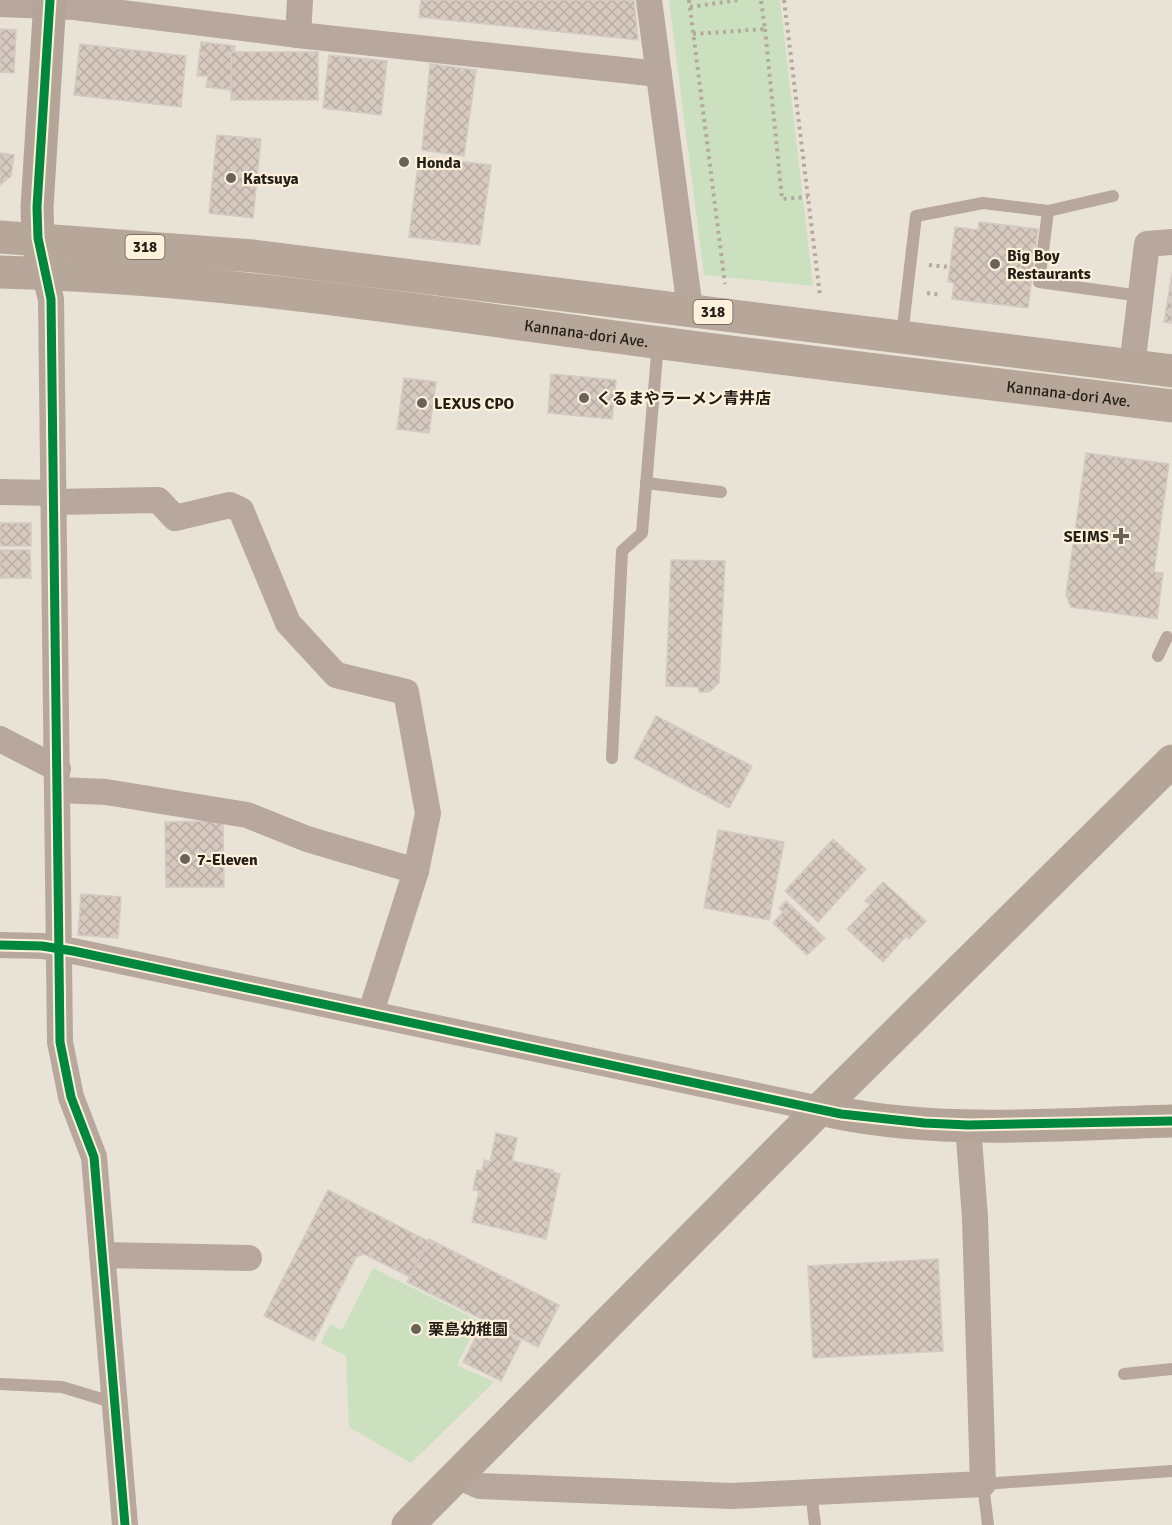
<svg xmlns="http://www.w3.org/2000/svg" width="1172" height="1525" font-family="Signika,'Noto Sans JP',sans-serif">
<defs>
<pattern id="building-cross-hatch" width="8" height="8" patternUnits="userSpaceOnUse" patternTransform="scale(1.5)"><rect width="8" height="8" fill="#d6c9c0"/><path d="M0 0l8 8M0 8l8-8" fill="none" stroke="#b8aca4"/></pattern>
</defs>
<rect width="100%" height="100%" fill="#e9e2d6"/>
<g fill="#cbe0be">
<polygon points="669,0 780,0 813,286 704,275"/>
<polygon points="373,1268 479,1321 457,1365 494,1382 411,1463 349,1427 346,1356 321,1343 330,1324 342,1330"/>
</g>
<g fill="url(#building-cross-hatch)" stroke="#d3cbc4" stroke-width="1.5">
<polygon points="421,0 634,0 638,40 419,17"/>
<polygon points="0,29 16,30 14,73 0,72"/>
<polygon points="201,42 235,46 230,90 206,87 208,76 197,76"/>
<polygon points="80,44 186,56 181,107 74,95"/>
<rect x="231" y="52" width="87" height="48"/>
<polygon points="329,55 387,61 381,115 323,108"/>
<polygon points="430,64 476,70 464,156 422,150"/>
<polygon points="217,135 261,139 253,218 209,213"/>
<polygon points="0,153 14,155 11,176 0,185"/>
<polygon points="419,157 491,165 480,245 409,237"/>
<polygon points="979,222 1038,229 1028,308 952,299 954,283 948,282 955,227 978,230"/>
<polygon points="1172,273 1172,323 1164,322"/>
<polygon points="551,374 616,380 612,419 548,413"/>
<polygon points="404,378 436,382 429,433 397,429"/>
<polygon points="1086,453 1169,464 1154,572 1163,573 1157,619 1071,607 1066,595"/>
<rect x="0" y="523" width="31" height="23"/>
<polygon points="0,550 30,550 31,578 0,578"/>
<polygon points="671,560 725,561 719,683 709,692 699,692 699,687 666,686"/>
<polygon points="656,716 752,766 729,808 634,758"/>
<polygon points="223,821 224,887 166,887 165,822"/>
<polygon points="718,830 784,842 769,920 704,908"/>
<polygon points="833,839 866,869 818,922 785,891"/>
<polygon points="883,882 926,921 909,939 906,936 883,962 847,929 870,905 865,901"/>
<polygon points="81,894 121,897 118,938 78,935"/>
<polygon points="786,901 825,938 807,955 773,923 783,912 779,908"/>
<polygon points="496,1133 517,1138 512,1161 553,1170 552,1172 560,1174 546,1239 472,1222 479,1191 473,1190 477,1170 482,1171 484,1160 490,1162"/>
<polygon points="328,1190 428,1241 410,1277 364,1254 356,1257 314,1341 264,1316"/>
<polygon points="429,1239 559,1305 538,1347 407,1282"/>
<polygon points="938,1259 943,1351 813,1358 808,1266"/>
<polygon points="484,1321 521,1341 501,1381 463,1362"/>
</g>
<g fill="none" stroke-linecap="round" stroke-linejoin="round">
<g stroke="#b4a99f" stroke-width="4" stroke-dasharray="3 4.5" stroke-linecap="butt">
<polyline points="689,0 725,284"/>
<polyline points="784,0 820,296"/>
<polyline points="690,7 738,0"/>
<polyline points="765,29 782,199 808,197"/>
<polyline points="693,34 765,29 761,0"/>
<polyline points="929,265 949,267"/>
<polyline points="927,293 941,295"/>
</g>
<g stroke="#b7a79d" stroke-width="12">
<polyline points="1048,211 1113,196"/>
<polyline points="902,335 916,216 983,203 1048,211 1039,282 1141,296"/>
<polyline points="646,483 721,492"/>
<polyline points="1158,656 1167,637"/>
<polyline points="612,758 622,551 642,533 658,343"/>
<polyline points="1124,1374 1172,1369"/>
<polyline points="0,1384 62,1387 115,1403"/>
<polyline points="811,1492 815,1525"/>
<polyline points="988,1525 983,1484 1172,1471"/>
</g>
<g stroke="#b7a79d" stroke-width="26">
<polyline points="649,0 690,309"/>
<polyline points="0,4 74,7 298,35 659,74"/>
<polyline points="298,35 300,0"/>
<polyline points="44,273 51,299 60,1042 71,1097 94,1157 125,1525"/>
<polyline points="1132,366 1147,244 1172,242"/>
<polyline points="0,492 53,493"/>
<polyline points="53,502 158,500 175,518 230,505 241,510 288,623 336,675 406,692 428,813 416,871 371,1012"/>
<polyline points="0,739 58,769"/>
<polyline points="58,790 106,792 247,815 307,839 416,871"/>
<polyline points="0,945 42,946 73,951 820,1109"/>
<polyline points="102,1255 249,1258"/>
<polyline points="457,1476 480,1486 731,1496 983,1484 975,1218 968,1125"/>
</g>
<g stroke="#b5a599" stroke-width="33">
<polyline points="43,268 38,238 37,207 50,0"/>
<path d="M820,1109C934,1136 1057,1124 1172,1121"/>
<polyline points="408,1525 820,1109 1172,761"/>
</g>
<g stroke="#b7a79a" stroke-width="33">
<polyline points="0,237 253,256 1172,371"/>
<path id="s1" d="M0,272C202,277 401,308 601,335C791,361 982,382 1172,406"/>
</g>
<defs>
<g id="cycleway">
<polyline points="50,0 37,207 38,238 51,299 60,1042 71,1097 94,1157 125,1525"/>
<polyline points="0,945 42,946 73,951 841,1114 924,1123 968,1125 1172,1121"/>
</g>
</defs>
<use href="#cycleway" stroke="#fef1db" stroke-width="13"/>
<use href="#cycleway" stroke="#00873e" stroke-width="9"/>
</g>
<g fill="#69635a" stroke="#fef1db" stroke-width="2">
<circle cx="404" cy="162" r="6"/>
<circle cx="231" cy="178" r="6"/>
<circle cx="995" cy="264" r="6"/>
<circle cx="584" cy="398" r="6"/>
<circle cx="422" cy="403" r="6"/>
<path d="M1118 527h6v6h6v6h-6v6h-6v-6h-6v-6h6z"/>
<circle cx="185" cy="859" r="6"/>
<circle cx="416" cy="1329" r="6"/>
</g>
<g text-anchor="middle" stroke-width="4.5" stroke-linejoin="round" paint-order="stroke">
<g fill="#fef1db" stroke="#655e52" stroke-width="1.5">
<rect x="125.5" y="235" width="39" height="24" rx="4.5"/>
<rect x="693.5" y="300" width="39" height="24" rx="4.5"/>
</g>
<g font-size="15" font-weight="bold" fill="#241f17">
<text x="145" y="252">318</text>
<text x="713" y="317">318</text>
</g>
<g font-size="16" font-weight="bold" fill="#241f17" stroke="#fef1db" text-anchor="start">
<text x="416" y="168">Honda</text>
<text x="243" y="184">Katsuya</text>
<text x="1007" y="261">Big Boy<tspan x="1007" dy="18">Restaurants</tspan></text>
<text x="596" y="404">くるまやラーメン青井店</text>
<text x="434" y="409">LEXUS CPO</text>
<text x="1109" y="542" text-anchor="end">SEIMS</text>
<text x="197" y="865">7-Eleven</text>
<text x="428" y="1335">栗島幼稚園</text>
</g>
<g font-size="16" fill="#241f17" stroke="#fef1db">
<text dy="6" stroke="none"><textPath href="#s1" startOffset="590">Kannana-dori Ave.</textPath></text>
<text dy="6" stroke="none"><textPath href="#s1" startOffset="1076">Kannana-dori Ave.</textPath></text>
</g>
</g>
</svg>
